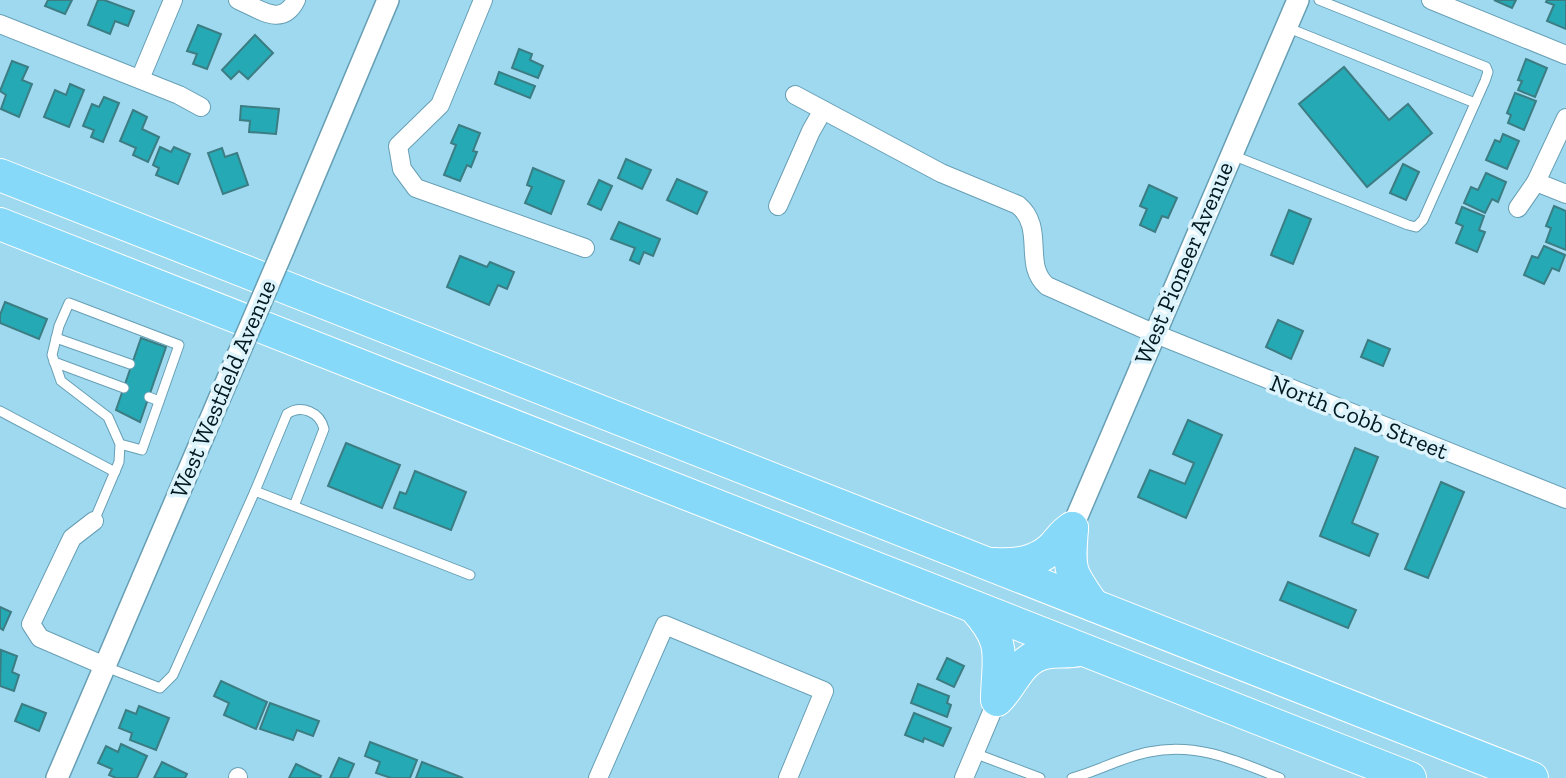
<svg xmlns="http://www.w3.org/2000/svg" width="1566" height="778" font-family="'Zilla Slab',serif">
<rect width="100%" height="100%" fill="#9fd9f0"/>
<g fill="#25a9b5" stroke="#3c7d83" stroke-width="2">
<polygon points="48,0 72,0 65,14 45,6"/>
<polygon points="98,0 104,0 134,11 128,26 115,21 110,34 88,25"/>
<polygon points="1494,0 1516,0 1512,8"/>
<polygon points="1547,0 1566,0 1566,29 1547,21 1554,5 1546,2"/>
<polygon points="198,25 221,34 207,69 193,64 197,54 187,51"/>
<polygon points="255,35 273,53 248,79 239,71 231,79 222,70"/>
<polygon points="519,49 532,54 530,60 543,66 538,78 512,68"/>
<polygon points="1526,59 1547,68 1535,97 1518,90 1522,81 1518,80"/>
<polygon points="12,61 28,67 22,80 32,84 19,117 1,109 6,95 0,91"/>
<polygon points="1344,67 1389,120 1408,104 1432,133 1367,187 1299,104"/>
<polygon points="499,72 535,86 530,98 495,84"/>
<polygon points="70,84 84,90 69,127 44,117 55,90 66,95"/>
<polygon points="1515,93 1536,101 1524,130 1508,123 1511,115 1507,113"/>
<polygon points="104,97 119,103 103,142 91,137 94,130 83,126 92,104 99,107"/>
<polygon points="241,106 279,109 276,134 249,132 250,121 240,120"/>
<polygon points="133,110 147,117 142,129 159,137 148,162 133,155 136,148 120,141"/>
<polygon points="459,125 480,133 473,151 477,152 471,167 467,165 460,181 444,175 456,145 451,143"/>
<polygon points="1503,134 1519,141 1507,169 1486,160 1495,140 1500,142"/>
<polygon points="160,147 171,152 174,147 190,154 178,184 156,175 159,168 153,165"/>
<polygon points="222,148 225,157 237,153 248,185 223,194 208,153"/>
<polygon points="626,159 651,170 642,189 618,178"/>
<polygon points="1403,164 1419,172 1406,200 1390,193"/>
<polygon points="533,168 564,181 551,214 525,203 532,187 527,185"/>
<polygon points="1486,173 1506,182 1498,202 1492,199 1485,213 1464,203 1471,187 1478,190"/>
<polygon points="677,179 707,192 697,214 667,200"/>
<polygon points="599,180 612,186 601,210 588,204"/>
<polygon points="1149,185 1177,198 1168,218 1162,216 1155,232 1140,225 1147,209 1140,206"/>
<polygon points="1554,206 1566,211 1566,250 1546,242 1551,228 1546,226"/>
<polygon points="1462,207 1484,216 1479,230 1485,232 1477,252 1456,243 1463,226 1456,223"/>
<polygon points="1289,210 1311,219 1293,264 1271,255"/>
<polygon points="619,222 660,239 653,256 644,252 639,264 630,260 635,248 611,239"/>
<polygon points="1544,246 1565,255 1559,271 1552,268 1544,284 1524,275 1532,256 1538,258"/>
<polygon points="460,256 487,267 490,262 514,272 507,289 498,285 489,305 447,287"/>
<polygon points="5,302 47,319 39,339 0,323 0,315"/>
<polygon points="1278,320 1303,331 1291,359 1266,347"/>
<polygon points="141,338 166,347 140,422 116,410"/>
<polygon points="1368,340 1390,349 1383,366 1361,357"/>
<polygon points="1188,420 1222,435 1186,518 1138,497 1150,470 1185,484 1194,463 1173,454"/>
<polygon points="346,443 400,465 382,508 328,486"/>
<polygon points="1355,448 1378,457 1352,523 1378,534 1369,556 1320,536"/>
<polygon points="415,471 466,492 451,530 394,508 400,492 406,494"/>
<polygon points="1441,482 1464,492 1428,578 1405,569"/>
<polygon points="1288,582 1356,610 1348,628 1280,600"/>
<polygon points="0,607 11,612 3,630 0,628"/>
<polygon points="1,650 17,656 12,672 19,675 14,691 0,686"/>
<polygon points="947,658 964,666 954,687 937,679"/>
<polygon points="221,681 267,702 256,729 224,715 229,703 214,696"/>
<polygon points="918,684 949,696 947,703 951,705 947,717 911,703"/>
<polygon points="270,703 319,721 313,736 297,730 293,740 260,729"/>
<polygon points="22,704 46,713 39,731 15,721"/>
<polygon points="139,706 169,718 156,750 130,740 132,733 119,728 126,710 136,714"/>
<polygon points="914,713 951,728 943,746 924,738 923,742 905,735"/>
<polygon points="370,742 417,760 410,778 391,778 376,773 380,762 365,756"/>
<polygon points="121,744 147,756 137,778 116,778 109,775 112,769 98,763 106,746 118,752"/>
<polygon points="339,758 354,764 348,778 330,778"/>
<polygon points="162,762 187,774 185,778 154,778"/>
<polygon points="422,762 463,778 416,778"/>
<polygon points="296,764 321,776 320,778 289,778"/>
</g>
<g fill="none" stroke-linecap="round" stroke-linejoin="round">
<defs>
<g id="service">
<polyline points="1286,27 1475,103"/>
<polyline points="1232,155 1408,225 1416,227 1423,220 1485,81 1488,72 1486,67 1319,0"/>
<polyline points="56,338 130,364"/>
<polyline points="54,362 124,388"/>
<polyline points="149,397 159,401"/>
<polyline points="0,411 115,472"/>
<path d="M255,491L287,414C301,404 320,412 324,429L294,506"/>
<polyline points="94,521 119,462 120,444 108,417 61,381 52,355 59,326 69,303 179,345 142,450 120,444"/>
<polyline points="106,667 160,688 173,675 255,491 470,575"/>
<polyline points="974,753 1040,778"/>
<path d="M1072,778C1098,771 1123,757 1149,752C1197,742 1237,761 1280,778"/>
</g>
<g id="minor">
<path d="M238,0C260,9 282,28 296,0"/>
<polyline points="483,0 440,105 398,146 402,169 416,188 585,248"/>
<polyline points="1431,0 1566,55"/>
<polyline points="0,24 179,95 201,107"/>
<polyline points="140,79 173,0"/>
<path d="M795,95L941,173L1018,205C1046,228 1022,265 1047,286L1153,333L1566,499"/>
<polyline points="1536,182 1566,194"/>
<polyline points="778,206 811,131 823,110"/>
<polyline points="1518,208 1536,182 1566,118"/>
<polyline points="94,521 72,538 31,624 40,638 105,666"/>
<polyline points="238,778 238,777"/>
<polyline points="598,778 665,625 824,691 788,778"/>
<polyline points="964,778 997,700"/>
</g>
<g id="tertiary">
<polyline points="283,250 388,0"/>
<polyline points="1072,528 1298,0"/>
<polyline points="57,778 238,355"/>
</g>
<g id="motorway">
<polyline points="0,175 1532,778"/>
<polyline points="0,224 1410,778"/>
<path d="M1072,528C1069,570 1068,570 1093,605"/>
<path d="M995,564C1016,565 1036,563 1052,548C1059,541 1063,533 1072,528"/>
<path d="M974,607C1007,643 998,655 997,698"/>
<path d="M997,700C1014,683 1019,659 1045,653C1056,650 1067,653 1079,650"/>
</g>
</defs>
<use href="#service" stroke="#679fb4" stroke-width="11"/>
<use href="#minor" stroke="#679fb4" stroke-width="20"/>
<use href="#tertiary" stroke="#679fb4" stroke-width="24"/>
<use href="#motorway" stroke="#fff" stroke-width="34"/>
<use href="#service" stroke="#fff" stroke-width="9"/>
<use href="#minor" stroke="#fff" stroke-width="18"/>
<use href="#tertiary" stroke="#fff" stroke-width="21"/>
<use href="#motorway" stroke="#86d9f9" stroke-width="32"/>
<defs>
<polyline id="tertiary-bridge" points="238,355 283,250"/>
</defs>
<use href="#tertiary-bridge" stroke="#679fb4" stroke-width="24" stroke-linecap="butt"/>
<use href="#tertiary-bridge" stroke="#fff" stroke-width="21"/>
</g>
<g text-anchor="middle" stroke-width="7" stroke-linejoin="round" paint-order="stroke">
<g font-size="24" fill="#021921" stroke="#ddf4fd">
<text transform="translate(1184 263) rotate(-67)" y="8">West Pioneer Avenue</text>
<text transform="translate(223 389) rotate(-67)" y="8">West Westfield Avenue</text>
<text transform="translate(1359 417) rotate(22)" y="8">North Cobb Street</text>
</g>
</g>
</svg>
